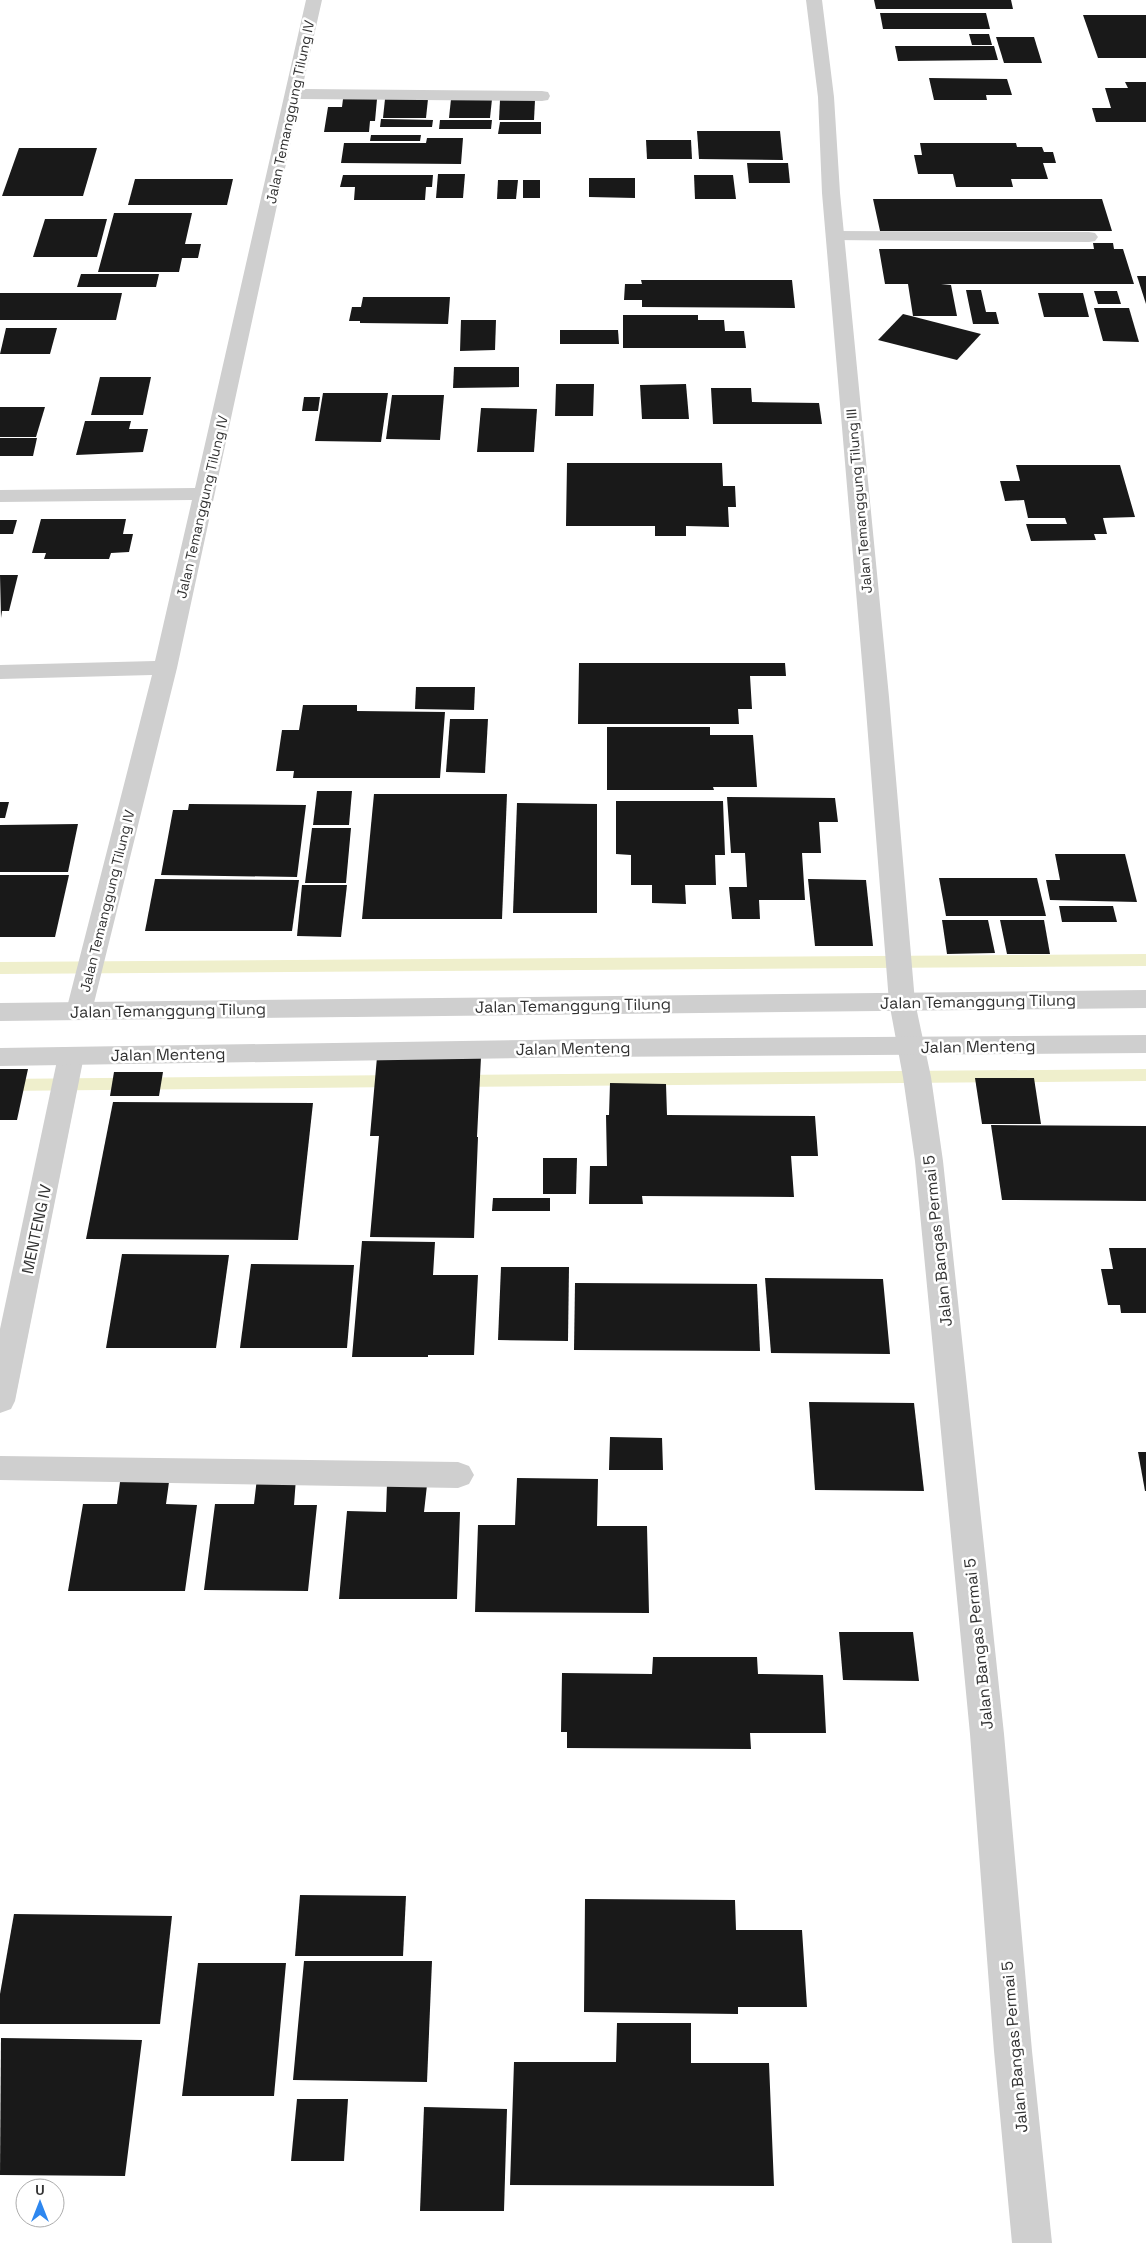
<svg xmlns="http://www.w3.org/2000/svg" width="1146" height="2243" font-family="'Space Grotesk',sans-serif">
<rect width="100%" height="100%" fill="#fff"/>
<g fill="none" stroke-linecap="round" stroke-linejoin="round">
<g fill="#efefcc" fill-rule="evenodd">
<polygon points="1146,954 1146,966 0,974 0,962"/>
<polygon points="1146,1069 1146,1081 454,1087 447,1086 445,1081 447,1076 454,1075"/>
<polygon points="399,1075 406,1076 408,1081 406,1086 399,1087 0,1091 0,1079"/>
</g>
</g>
<g fill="#191919">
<polygon points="874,0 1011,0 1013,9 876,9"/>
<polygon points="880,13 986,13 990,29 883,29"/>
<polygon points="1083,15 1146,15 1146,58 1098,58"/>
<polygon points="969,34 989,34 992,45 972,45"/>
<polygon points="996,37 1034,37 1042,63 1004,63"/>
<polygon points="895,46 994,46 998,60 898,61"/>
<polygon points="929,78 1007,79 1012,95 986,95 987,100 934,100"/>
<polygon points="1125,82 1146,82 1146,122 1096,122 1092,108 1111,108 1105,88 1128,88"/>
<polygon points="343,99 377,99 375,121 370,121 369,132 324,132 328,107 342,107"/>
<polygon points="385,99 428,99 426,118 383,118"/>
<polygon points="451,99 492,99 490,118 449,118"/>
<polygon points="500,100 535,100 534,120 499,120"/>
<polygon points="381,119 433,120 432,127 380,127"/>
<polygon points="440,120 492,120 491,129 439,129"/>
<polygon points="500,122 541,122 541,134 498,134"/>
<polygon points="697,131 780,131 783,160 699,159"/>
<polygon points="371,135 421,135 420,141 370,141"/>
<polygon points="427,138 463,138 461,164 341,163 344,143 426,143"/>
<polygon points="646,140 691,140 692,159 647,159"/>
<polygon points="920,143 1016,143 1017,147 1042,147 1044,152 1053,152 1056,163 1043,163 1048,179 1011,179 1013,187 956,187 953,174 918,174 914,155 922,155"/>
<polygon points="19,148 97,148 83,196 2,196"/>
<polygon points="747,163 788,163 790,183 749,183"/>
<polygon points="438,174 465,174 463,198 436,198"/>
<polygon points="343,175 433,175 432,187 426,187 425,200 354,200 355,187 340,187"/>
<polygon points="694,175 733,175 736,199 695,199"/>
<polygon points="589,178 635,178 635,198 589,197"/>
<polygon points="135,179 233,179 227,205 128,205"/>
<polygon points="498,180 518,180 516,199 497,199"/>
<rect x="523" y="180" width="17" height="18"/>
<polygon points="873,199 1102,199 1112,231 880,231"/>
<polygon points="114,213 192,213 185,244 201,244 198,258 182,258 179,272 98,272"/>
<polygon points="45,219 107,219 97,257 33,257"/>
<polygon points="1093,243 1113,243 1114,249 1123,249 1134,284 941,284 951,285 957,316 913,316 908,284 885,284 879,249 1094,249"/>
<polygon points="81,274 159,274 156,287 77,287"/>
<polygon points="1137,276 1146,276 1146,304"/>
<polygon points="641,280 792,280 795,308 642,307 642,300 624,300 625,284 642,284"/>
<polygon points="966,290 981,290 986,312 996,312 999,324 973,324"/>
<polygon points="1094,291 1117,291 1121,304 1098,304"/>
<polygon points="0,293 122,293 116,320 0,320"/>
<polygon points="1038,293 1083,293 1089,317 1044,317"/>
<polygon points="363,297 450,297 448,324 360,323 360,321 349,321 352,307 361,307"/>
<polygon points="1094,308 1129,308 1139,342 1103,341"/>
<polygon points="903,314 915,317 981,334 957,360 878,340"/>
<polygon points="623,315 698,315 698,320 724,320 725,331 744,331 746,348 623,348"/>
<polygon points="461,320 496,320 495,350 460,351"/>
<polygon points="6,328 57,328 50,354 0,354"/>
<polygon points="560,330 618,330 619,344 560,344"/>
<polygon points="454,367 519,367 519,387 453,388"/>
<polygon points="100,377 151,377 143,415 91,415"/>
<polygon points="556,384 594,384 593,416 555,416"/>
<polygon points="686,384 689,419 642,419 640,385"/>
<polygon points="711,388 751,388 752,402 819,403 822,424 713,424"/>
<polygon points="323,393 388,393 381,442 315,441"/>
<polygon points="392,395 444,395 440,440 386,439"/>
<polygon points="304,397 320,397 318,411 302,411"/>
<polygon points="0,407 45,407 36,437 0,437"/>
<polygon points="481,408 537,409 534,452 477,452"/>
<polygon points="85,421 131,421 129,429 148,429 143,452 76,455"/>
<polygon points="0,438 37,438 33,456 0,456"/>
<polygon points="567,463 722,463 723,486 735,486 736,507 728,507 729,527 686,526 686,536 655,536 655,526 566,526"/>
<polygon points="1016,465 1120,465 1135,517 1103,518 1107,534 1094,534 1096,540 1031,541 1026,524 1067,524 1065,518 1028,518 1024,500 1005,501 1000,481 1020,481"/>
<polygon points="41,519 126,519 123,534 133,534 129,552 111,553 109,559 44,559 46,553 32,553"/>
<polygon points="0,520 17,520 13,534 0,534"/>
<polygon points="0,575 18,575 9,611 2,611 1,618"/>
<polygon points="579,663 785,663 786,676 750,676 752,709 738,709 739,724 578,724"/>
<polygon points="416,687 475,687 474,710 415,709"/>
<polygon points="303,705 357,705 357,711 445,712 440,778 293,778 294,771 276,771 282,730 299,730"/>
<polygon points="450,719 488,719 485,773 446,772"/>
<polygon points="607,727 710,727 710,735 753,735 757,787 713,787 714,790 607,790"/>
<polygon points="317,791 352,791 349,825 313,825"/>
<polygon points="374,794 507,794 502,919 362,919"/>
<polygon points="727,797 835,798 838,822 819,822 821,853 802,853 805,900 759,900 760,919 732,919 729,887 747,887 745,853 731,853"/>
<polygon points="616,801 723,801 725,855 715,855 716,885 685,885 686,904 652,903 652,885 631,885 631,855 616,854"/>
<polygon points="0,802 9,802 5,818 0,818"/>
<polygon points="517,803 597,804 597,913 513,913"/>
<polygon points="189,804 306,805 297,877 161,875 173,810 188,810"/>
<polygon points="78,824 68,872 0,872 0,825"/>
<polygon points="312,828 351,828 346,883 305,883"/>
<polygon points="1055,854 1125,854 1137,902 1050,900 1046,880 1060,880"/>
<polygon points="0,875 69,875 55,937 0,937"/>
<polygon points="939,878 1037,878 1046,916 946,916"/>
<polygon points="155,879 299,880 292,931 145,931"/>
<polygon points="808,879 866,880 873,946 815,946"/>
<polygon points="302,885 347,885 341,937 297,936"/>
<polygon points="1059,906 1113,906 1117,922 1062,922"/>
<polygon points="942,920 988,920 995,953 947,954"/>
<polygon points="1000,920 1044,920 1050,954 1007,954"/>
<polygon points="377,1057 481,1057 477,1137 458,1137 478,1137 474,1238 370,1237 379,1136 370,1136"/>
<polygon points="0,1069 28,1069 17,1120 0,1120"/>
<polygon points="114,1072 163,1072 159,1096 110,1096"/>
<polygon points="975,1078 1034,1078 1041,1124 982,1124"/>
<polygon points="610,1083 666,1084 667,1115 815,1116 818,1156 791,1156 794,1197 642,1196 643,1204 589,1204 590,1166 607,1166 606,1115 609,1115"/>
<polygon points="113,1102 313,1103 298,1240 86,1239"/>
<polygon points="991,1125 1146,1126 1146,1201 1002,1200"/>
<polygon points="543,1158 577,1158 576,1194 543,1194"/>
<polygon points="493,1198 550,1198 550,1211 492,1211"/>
<polygon points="362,1241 435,1242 433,1275 478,1275 474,1355 428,1355 428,1357 352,1357"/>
<polygon points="1109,1248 1146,1248 1146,1313 1121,1313 1120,1305 1108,1305 1101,1269 1113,1269"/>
<polygon points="122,1254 229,1255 216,1348 106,1348"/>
<polygon points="251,1264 354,1265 347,1348 240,1348"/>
<polygon points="501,1267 569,1267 568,1341 498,1340"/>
<polygon points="765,1278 883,1279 890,1354 771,1353"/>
<polygon points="575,1283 757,1284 760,1351 574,1350"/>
<polygon points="809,1402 914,1403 924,1491 815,1490"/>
<polygon points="610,1437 662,1438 663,1470 609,1470"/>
<polygon points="1138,1452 1146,1452 1146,1491 1145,1491"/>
<polygon points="257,1478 296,1478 294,1505 317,1505 308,1591 204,1590 215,1504 254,1504"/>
<polygon points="517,1478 598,1479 597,1526 647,1526 649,1613 475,1612 478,1525 515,1525"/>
<polygon points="120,1482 169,1482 166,1504 197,1505 185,1591 68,1591 83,1504 117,1504"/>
<polygon points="387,1484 427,1485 424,1512 460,1512 457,1599 339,1599 347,1511 386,1512"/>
<polygon points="839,1632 913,1632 919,1681 843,1680"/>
<polygon points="653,1657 757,1657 758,1674 823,1675 826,1733 750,1733 751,1749 567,1748 567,1732 561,1732 562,1673 652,1674"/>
<polygon points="300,1895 406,1896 403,1956 295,1956"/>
<polygon points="585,1899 735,1900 736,1930 802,1930 807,2007 738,2007 738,2014 584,2012"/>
<polygon points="14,1914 172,1916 160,2024 0,2024 0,1994"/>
<polygon points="304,1961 432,1961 427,2082 293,2080"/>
<polygon points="198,1963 286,1963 274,2096 182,2096"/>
<polygon points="617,2023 691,2023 691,2063 769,2063 774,2186 510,2185 514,2062 616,2062"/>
<polygon points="1,2038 142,2040 125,2176 0,2175"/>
<polygon points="297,2099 348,2099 344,2161 291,2161"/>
<polygon points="424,2107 507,2109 504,2211 420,2211"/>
</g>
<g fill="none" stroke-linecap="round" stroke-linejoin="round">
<polygon fill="#cfcfcf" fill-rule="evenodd" points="835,231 1089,232 1095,233 1098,237 1095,241 1089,242 829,240 826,236 829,232"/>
<g fill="#cfcfcf" fill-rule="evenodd">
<polygon points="306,0 322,0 302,89 542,91 548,92 550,96 548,100 542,101 300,99 177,668 92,1011 88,1017 79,1020 70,1017 66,1011 152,675 0,679 0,665 155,661 192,500 0,502 0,490 195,488"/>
<polygon points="806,0 822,0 834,97 840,193 889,697 915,1002 931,1077 943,1161 1004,1734 1032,2051 1052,2243 1012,2243 994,2051 970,1734 915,1161 903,1077 889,1002 865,697 822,193 818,97"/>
<polygon points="71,1047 80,1049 84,1056 15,1401 11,1409 0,1413 0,1329 58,1056 62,1049"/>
<polygon points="0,1456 458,1462 469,1466 474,1475 469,1484 458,1488 0,1480"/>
</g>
<g fill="#cfcfcf" fill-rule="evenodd">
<polygon points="1146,990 1146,1008 0,1021 0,1003"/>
<polygon points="1146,1035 1146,1053 594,1057 0,1066 0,1048 594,1039"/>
</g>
</g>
<g text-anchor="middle" stroke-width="5" stroke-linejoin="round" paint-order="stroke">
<g font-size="14" fill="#323232" stroke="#fff">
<text transform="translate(290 112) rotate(-78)" y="5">Jalan Temanggung Tilung IV</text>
<text transform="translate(859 501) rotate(-95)" y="5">Jalan Temanggung Tilung III</text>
<text transform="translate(202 507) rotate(-77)" y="5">Jalan Temanggung Tilung IV</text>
<text transform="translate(107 901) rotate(-76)" y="5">Jalan Temanggung Tilung IV</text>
</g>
<g font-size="16" fill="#323232" stroke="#fff">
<text transform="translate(978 1001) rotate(-1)" y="6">Jalan Temanggung Tilung</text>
<text transform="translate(573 1005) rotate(-1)" y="6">Jalan Temanggung Tilung</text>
<text transform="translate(168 1010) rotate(-1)" y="6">Jalan Temanggung Tilung</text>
<text transform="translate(978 1046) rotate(-1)" y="6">Jalan Menteng</text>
<text transform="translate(573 1048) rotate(-1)" y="6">Jalan Menteng</text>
<text transform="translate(168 1054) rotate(-1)" y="6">Jalan Menteng</text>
<text transform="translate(36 1229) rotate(-78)" y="6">MENTENG IV</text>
<text transform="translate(937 1241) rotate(-96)" y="6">Jalan Bangas Permai 5</text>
<text transform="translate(978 1644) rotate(-96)" y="6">Jalan Bangas Permai 5</text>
<text transform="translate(1014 2047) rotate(-95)" y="6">Jalan Bangas Permai 5</text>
</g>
</g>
<g transform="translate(40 2203)"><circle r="24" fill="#ffffff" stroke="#adadad"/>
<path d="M0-4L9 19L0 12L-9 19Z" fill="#2e87ef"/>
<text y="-8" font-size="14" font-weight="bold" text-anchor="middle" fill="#323232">U</text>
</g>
</svg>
